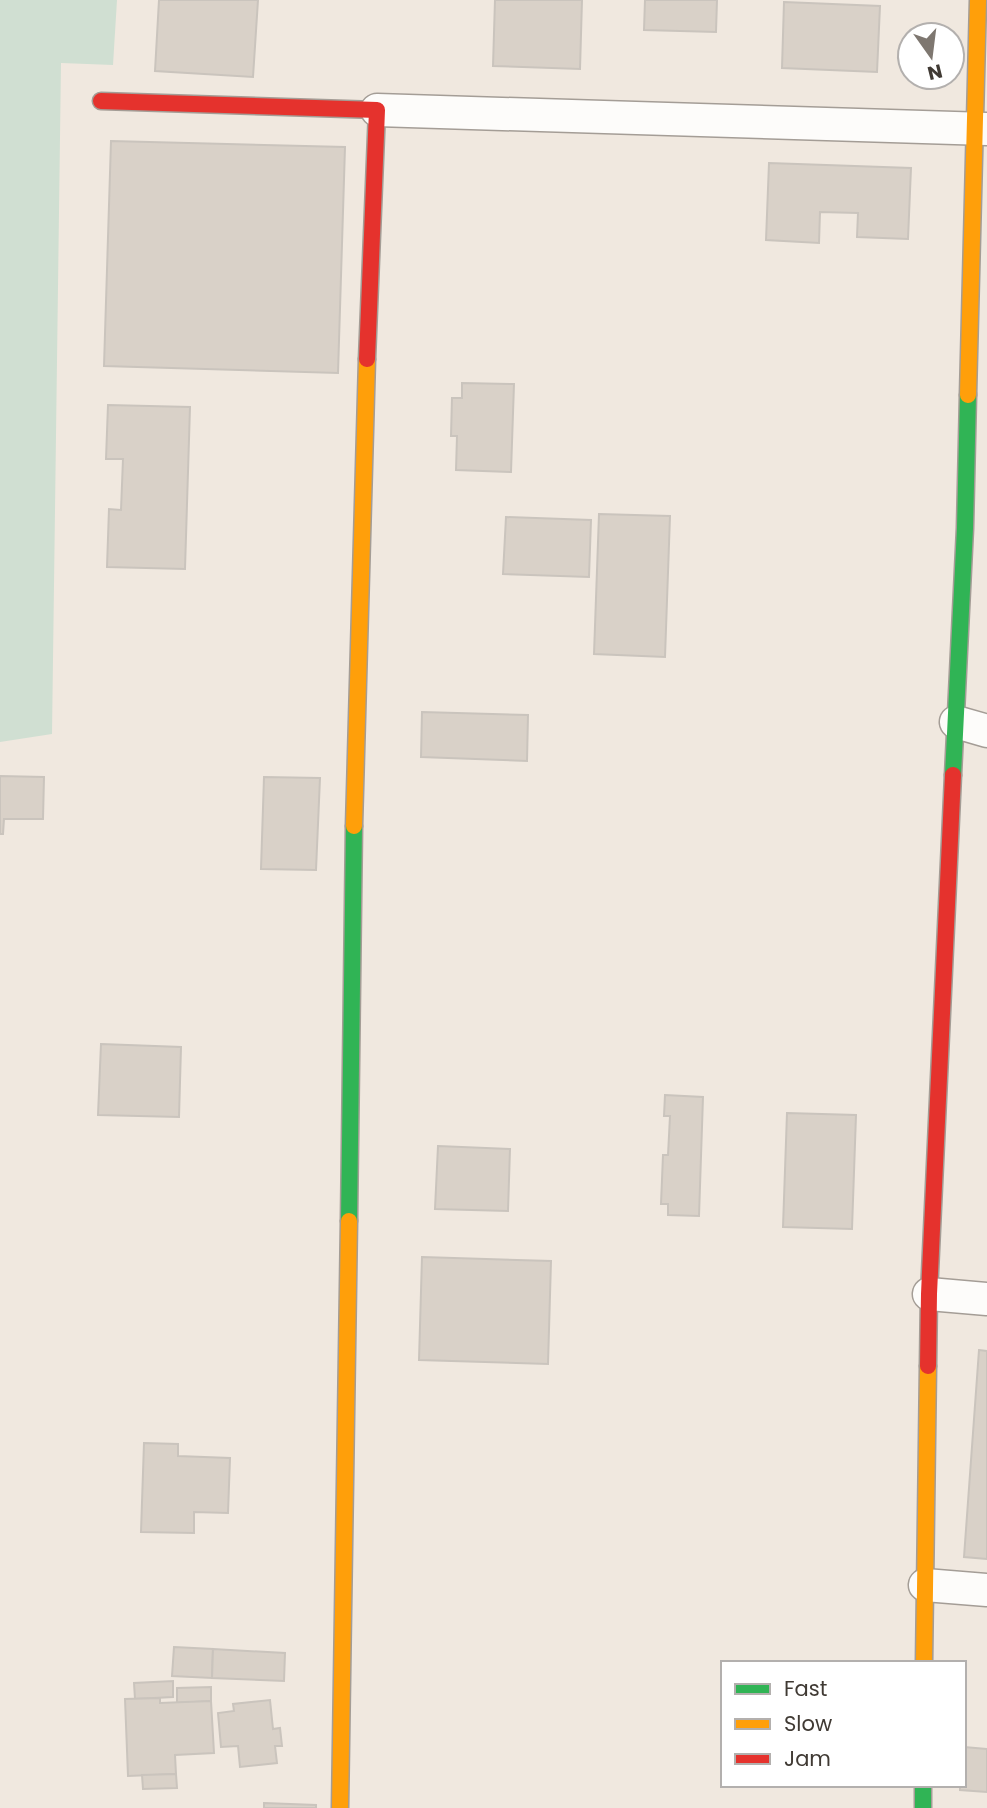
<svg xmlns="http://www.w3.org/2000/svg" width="987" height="1808" font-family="Poppins,sans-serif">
<rect width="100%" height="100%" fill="#f0e8df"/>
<polygon fill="#d0dfd2" points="0,0 117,0 113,65 61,63 52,734 0,742"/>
<g fill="#d9d1c8" stroke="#cac4bd" stroke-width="2">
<polygon points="159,0 258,0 253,77 155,71"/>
<polygon points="495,0 582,0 580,69 493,66"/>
<polygon points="645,0 717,0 716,32 644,30"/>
<polygon points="784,2 880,6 877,72 782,68"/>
<polygon points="111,141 345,147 338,373 104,366"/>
<polygon points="769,163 911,168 908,239 857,237 858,213 820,212 819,243 766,240"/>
<polygon points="462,383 514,384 511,472 456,470 457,436 451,436 452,398 462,398"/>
<polygon points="108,405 190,407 185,569 107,567 109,509 121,510 123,459 106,459"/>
<polygon points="599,514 670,516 665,657 594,654"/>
<polygon points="506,517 591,520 589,577 503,574"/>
<polygon points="422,712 528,715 527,761 421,757"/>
<polygon points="0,776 44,777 43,819 4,819 3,834 0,834"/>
<polygon points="264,777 320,778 316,870 261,869"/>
<polygon points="101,1044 181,1047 179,1117 98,1115"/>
<polygon points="665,1095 703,1097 699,1216 668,1215 668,1204 661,1204 663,1155 668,1155 670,1116 664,1116"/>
<polygon points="787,1113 856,1115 852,1229 783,1227"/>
<polygon points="438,1146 510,1149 508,1211 435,1209"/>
<polygon points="422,1257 551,1261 548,1364 419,1360"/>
<polygon points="979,1350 987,1351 987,1559 964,1557"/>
<polygon points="144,1443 178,1444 178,1456 230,1458 228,1513 194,1512 194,1533 141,1532"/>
<polygon points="174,1647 213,1649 212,1678 172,1676"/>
<polygon points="213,1649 285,1653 284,1681 212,1678"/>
<polygon points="173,1681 173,1697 135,1699 134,1683"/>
<polygon points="211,1687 211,1701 177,1703 177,1688"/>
<polygon points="160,1698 160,1703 211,1701 214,1753 175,1755 176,1774 128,1776 125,1699"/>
<polygon points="270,1700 273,1729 280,1728 282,1746 275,1746 277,1763 240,1767 238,1746 221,1747 218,1713 234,1711 233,1704"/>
<polygon points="964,1747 987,1749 987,1792 960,1790 960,1785 964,1785"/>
<polygon points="176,1774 177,1788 143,1789 142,1775"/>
<polygon points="264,1803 316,1805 316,1808 264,1808"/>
</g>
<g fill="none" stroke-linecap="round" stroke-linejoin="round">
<defs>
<g id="street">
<polyline points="377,110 987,129"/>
<polyline points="956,722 987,731"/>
<polyline points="929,1294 987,1299"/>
<polyline points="925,1585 987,1590"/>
</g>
<g id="fast">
<polyline points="953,775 965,528 968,395"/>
<polyline points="349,1221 354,826"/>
<polyline points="923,1785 923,1808"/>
</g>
<g id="slow">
<polyline points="968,395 978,0"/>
<polyline points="354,826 367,359"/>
<polyline points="924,1663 928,1366"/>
<polyline points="340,1808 349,1221"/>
</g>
<g id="jam">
<polyline points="101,101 377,110 367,359"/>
<polyline points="928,1366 929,1294 953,775"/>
</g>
</defs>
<use href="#street" stroke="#a49d96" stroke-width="35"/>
<use href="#fast" stroke="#a49d96" stroke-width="19"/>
<use href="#slow" stroke="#a49d96" stroke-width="19"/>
<use href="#jam" stroke="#a49d96" stroke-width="19"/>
<use href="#street" stroke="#fdfcfa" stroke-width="32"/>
<use href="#fast" stroke="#30b455" stroke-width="16"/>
<use href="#slow" stroke="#ff9f0a" stroke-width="16"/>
<use href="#jam" stroke="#e5322d" stroke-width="16"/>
</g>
<rect x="721" y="1661" width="245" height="126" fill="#ffffff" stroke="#b3b0ae" stroke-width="2"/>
<rect x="735" y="1684" width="35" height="10" fill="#30b455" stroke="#b3b0ae" stroke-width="2"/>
<text x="784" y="1696" font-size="21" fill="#403a34">Fast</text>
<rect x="735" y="1719" width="35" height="10" fill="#ff9f0a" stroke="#b3b0ae" stroke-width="2"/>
<text x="784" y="1731" font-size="21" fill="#403a34">Slow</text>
<rect x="735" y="1754" width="35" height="10" fill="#e5322d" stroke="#b3b0ae" stroke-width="2"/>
<text x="784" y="1766" font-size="21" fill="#403a34">Jam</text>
<g transform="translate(931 56) rotate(166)"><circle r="33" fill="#ffffff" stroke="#b3b0ae" stroke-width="2"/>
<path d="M0-5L12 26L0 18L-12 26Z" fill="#7e7770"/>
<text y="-10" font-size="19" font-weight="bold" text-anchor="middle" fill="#403a34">N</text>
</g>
</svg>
